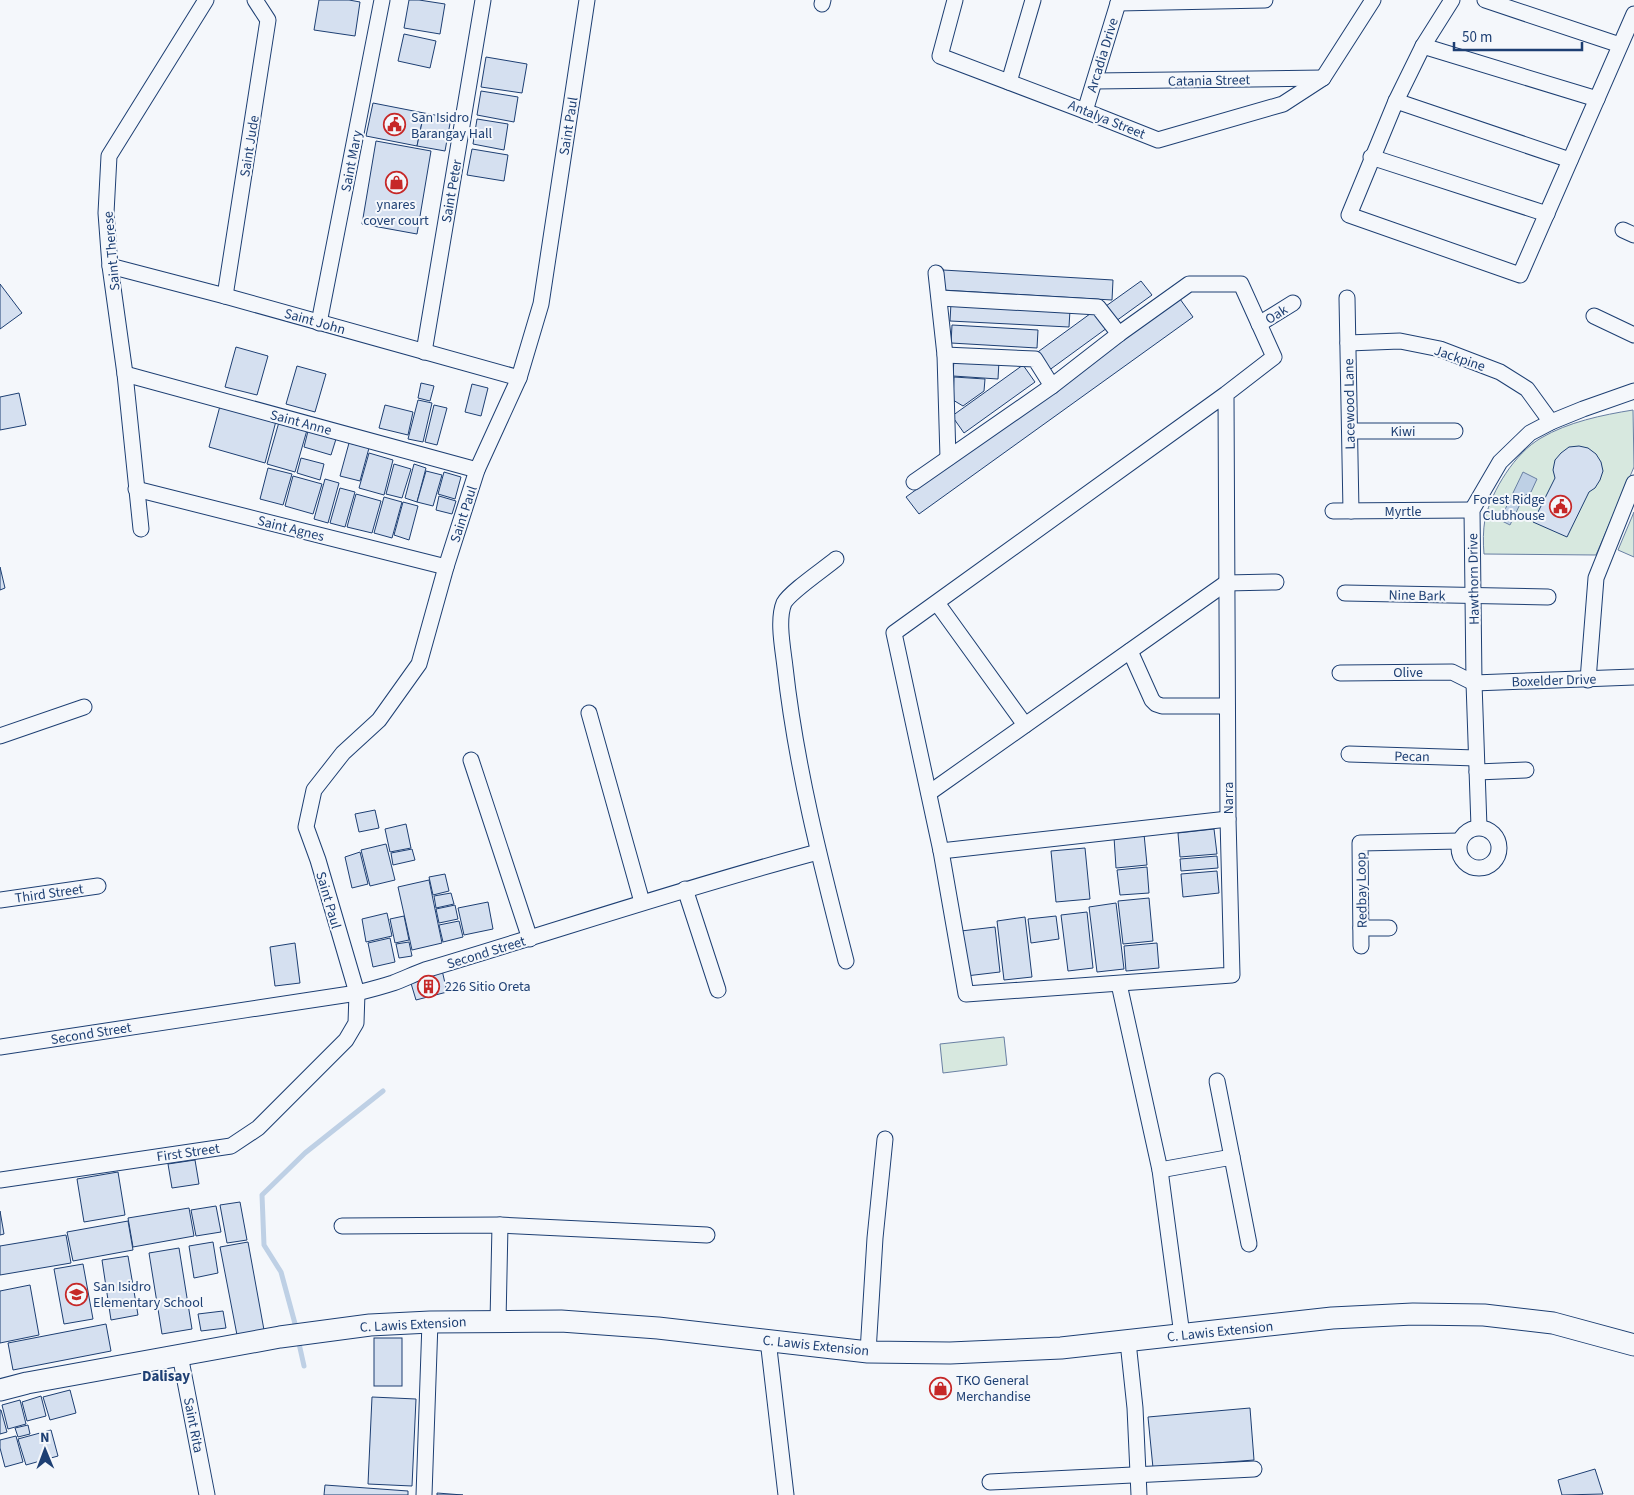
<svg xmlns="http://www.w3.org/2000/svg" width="1634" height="1495" font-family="'Source Sans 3',sans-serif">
<rect width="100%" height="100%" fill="#f4f7fb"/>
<g fill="#d7e8df" stroke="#687fa3">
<path d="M1633,410L1634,467L1596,555L1484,554C1483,542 1483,531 1485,519C1492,490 1515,453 1541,438C1568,422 1602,415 1633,410Z"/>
<polygon points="1634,512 1634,557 1618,550"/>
<polygon points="1004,1037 1007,1065 943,1073 940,1044"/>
</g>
<polygon fill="#bed0e5" stroke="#687fa3" points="1523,472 1537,479 1531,492 1524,496 1510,525 1500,520"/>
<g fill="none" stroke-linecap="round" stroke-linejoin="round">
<g stroke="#bed0e5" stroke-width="5">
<polyline points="297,1331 281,1272 264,1245 262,1195 305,1153 383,1091"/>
<polyline points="298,1339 304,1366"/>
</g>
</g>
<g fill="#d5e0f0" stroke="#1d3f73">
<polygon points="319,0 349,0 360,2 355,36 314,30"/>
<polygon points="409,0 419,0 445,4 440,34 404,28"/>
<polygon points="404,34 436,41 430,68 398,61"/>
<polygon points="486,57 527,64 522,93 481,87"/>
<polygon points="481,91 518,97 514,122 477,115"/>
<polygon points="373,103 424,113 417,146 366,136"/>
<polygon points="424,113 451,118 445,151 417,146"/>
<polygon points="477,119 508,124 504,150 473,144"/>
<polygon points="376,141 431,151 417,234 362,224"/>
<polygon points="472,149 508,155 504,181 467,175"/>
<polygon points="943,270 1113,280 1112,300 942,290"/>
<polygon points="1141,281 1152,295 1116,321 1106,306"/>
<polygon points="0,284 22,313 0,329"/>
<polygon points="1180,299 1193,317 919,514 906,497"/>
<polygon points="951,303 1070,310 1069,327 950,321"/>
<polygon points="1094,311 1107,328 1048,371 1035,354"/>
<polygon points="952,325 1038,330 1037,348 951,343"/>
<polygon points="236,347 268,356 257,395 225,387"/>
<polygon points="954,358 999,361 998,379 953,376"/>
<polygon points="1023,365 1035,382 964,433 952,416"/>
<polygon points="297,366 326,374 315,412 286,404"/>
<polygon points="954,377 985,379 984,391 963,406 953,400"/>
<polygon points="421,383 434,386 430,401 418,398"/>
<polygon points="472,384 488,388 481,416 465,412"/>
<polygon points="19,393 26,425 0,430 0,397"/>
<polygon points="418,400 432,403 423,442 408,439"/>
<polygon points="385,405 413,412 408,435 379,428"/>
<polygon points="434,405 447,408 437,445 425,442"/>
<polygon points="220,406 276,421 265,463 209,447"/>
<polygon points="279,422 307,430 295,472 267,464"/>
<polygon points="308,431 336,439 331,455 304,447"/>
<polygon points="349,443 369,448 360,481 340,476"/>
<polygon points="1579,446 1588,448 1596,454 1601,462 1603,471 1600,480 1595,488 1589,492 1567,537 1533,522 1555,478 1553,470 1555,460 1561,453 1569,447"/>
<polygon points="369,453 393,460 384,495 359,488"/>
<polygon points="301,458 324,464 320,480 297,473"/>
<polygon points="394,464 411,469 402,498 386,494"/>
<polygon points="414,464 426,468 417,502 405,498"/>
<polygon points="268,468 292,474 283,505 260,499"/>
<polygon points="426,471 442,475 433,506 417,502"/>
<polygon points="444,472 461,477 455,499 438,494"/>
<polygon points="293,476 322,484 313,514 285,506"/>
<polygon points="325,479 339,483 328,523 314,519"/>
<polygon points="340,488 355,492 345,527 330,523"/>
<polygon points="356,494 381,501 372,533 347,527"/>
<polygon points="439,496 456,501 452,514 436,510"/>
<polygon points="384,497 402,502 392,538 374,533"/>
<polygon points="403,502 418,506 409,540 394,535"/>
<polygon points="0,567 5,588 0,590"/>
<polygon points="375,810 379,828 359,832 355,814"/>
<polygon points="406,824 411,848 390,852 385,829"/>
<polygon points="1214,829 1217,854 1180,857 1178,833"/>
<polygon points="1144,834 1147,865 1116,868 1114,837"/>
<polygon points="386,844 395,880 370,886 361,850"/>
<polygon points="1085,848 1090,899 1056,902 1051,851"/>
<polygon points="412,849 415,860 393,865 391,853"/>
<polygon points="360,852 368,884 352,888 345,857"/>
<polygon points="1217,856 1218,868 1181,871 1180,859"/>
<polygon points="1147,867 1149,893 1120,895 1117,870"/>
<polygon points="1217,871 1219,893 1183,897 1181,874"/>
<polygon points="445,874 449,891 433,895 429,877"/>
<polygon points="429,880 442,943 412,950 398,887"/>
<polygon points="451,893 454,904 436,908 434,896"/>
<polygon points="1149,898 1153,941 1123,944 1118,901"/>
<polygon points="488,902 493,929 464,935 458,908"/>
<polygon points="1116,903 1124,969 1097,972 1089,907"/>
<polygon points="455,905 458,919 439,923 436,909"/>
<polygon points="1087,912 1093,968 1068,971 1061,915"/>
<polygon points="387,913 392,936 366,942 362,919"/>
<polygon points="404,916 409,940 395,943 390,919"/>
<polygon points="1056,916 1059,939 1031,943 1028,919"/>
<polygon points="1025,917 1032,977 1004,980 997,921"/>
<polygon points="459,921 463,937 443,942 439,925"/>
<polygon points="995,927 1000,972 966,976 961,931"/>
<polygon points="390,938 395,962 373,967 368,943"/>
<polygon points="409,942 412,956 399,958 396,944"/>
<polygon points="295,943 300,983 275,986 270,947"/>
<polygon points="1157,943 1159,968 1126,971 1124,946"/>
<polygon points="442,970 447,992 416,1000 410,980"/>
<polygon points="195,1160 199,1184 172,1188 168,1164"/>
<polygon points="118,1172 125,1215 84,1222 77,1179"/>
<polygon points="240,1202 247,1240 227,1243 220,1205"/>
<polygon points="216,1206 221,1232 196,1236 191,1210"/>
<polygon points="189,1208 194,1236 133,1247 128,1218"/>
<polygon points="0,1211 4,1234 0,1235"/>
<polygon points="128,1221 133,1250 73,1261 67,1232"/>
<polygon points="66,1235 71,1263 0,1275 0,1246"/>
<polygon points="213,1242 218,1273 194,1278 189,1246"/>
<polygon points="248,1242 264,1330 237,1335 220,1247"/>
<polygon points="179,1248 192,1329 162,1334 149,1253"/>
<polygon points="128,1256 138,1315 111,1320 102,1260"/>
<polygon points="83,1264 93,1319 64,1324 54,1269"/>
<polygon points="30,1285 39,1335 0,1343 0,1291"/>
<polygon points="223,1311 226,1328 201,1331 198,1314"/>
<polygon points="106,1324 111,1351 13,1370 8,1343"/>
<rect x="374" y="1338" width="28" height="48"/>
<polygon points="70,1390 76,1413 50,1420 43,1397"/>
<polygon points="41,1396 46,1416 27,1421 22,1402"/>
<polygon points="372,1397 416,1399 412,1486 368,1484"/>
<polygon points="20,1400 26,1424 8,1429 2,1405"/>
<polygon points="1250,1408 1254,1460 1153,1468 1148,1417"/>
<polygon points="0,1410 1,1410 7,1432 0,1434"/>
<polygon points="28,1425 30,1434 18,1437 15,1428"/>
<polygon points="51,1430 58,1456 26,1465 18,1439"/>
<polygon points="16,1436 23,1462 5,1467 0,1448 0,1440"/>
<polygon points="1595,1469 1603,1494 1562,1495 1558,1480"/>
<polygon points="325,1485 408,1491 408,1495 324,1495"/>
<polygon points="437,1493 463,1495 437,1495"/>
</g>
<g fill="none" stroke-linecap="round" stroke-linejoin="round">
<defs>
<g id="street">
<polyline points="955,0 940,56 1085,111 1158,140 1283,104 1323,78 1373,0"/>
<polyline points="1452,0 1423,46 1396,101 1349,215 1520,275 1634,14"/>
<polyline points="1485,0 1620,45"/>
<polyline points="1118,3 1265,0"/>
<polyline points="822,4 823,0"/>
<polyline points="1423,46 1597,99"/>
<polyline points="1095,81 1323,78"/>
<polyline points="1009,82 1033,0"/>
<polyline points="1396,101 1570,160"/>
<polyline points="1085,111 1119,0"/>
<polyline points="1371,157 1547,214"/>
<polyline points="1623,230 1634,235"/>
<polyline points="110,266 225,296 519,378"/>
<polyline points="936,273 945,355 948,458"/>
<polyline points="225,296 268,20 255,0"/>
<polyline points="940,298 1098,307 1119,334"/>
<polyline points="1347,298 1351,511"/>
<polyline points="1594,316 1634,335"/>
<polyline points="319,323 382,0"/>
<polyline points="1259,324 1293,303"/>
<polyline points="1348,343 1400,341 1440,349 1500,372 1527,389 1551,422"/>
<polyline points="424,352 483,0"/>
<polyline points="945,355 1035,359 1052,386"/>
<polyline points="125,374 477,470"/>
<polyline points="1350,431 1455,431"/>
<polyline points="914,482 1052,386 1119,334 1189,284 1241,284 1274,357 1226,394 894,633 941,851 966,994 1232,975 1228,819 1226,394"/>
<polyline points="136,489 446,567"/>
<polyline points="1333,511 1472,510"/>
<polyline points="141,529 125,374 110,266 106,213 109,156 206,0"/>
<path d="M836,559C824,569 790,592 784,603C777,620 783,649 785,667C796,767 821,864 846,961"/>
<polyline points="1345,593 1548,597"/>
<polyline points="937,603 1025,725"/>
<polyline points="1130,651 1152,700 1156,704 1162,706 1227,706"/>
<polyline points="1340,673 1452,672 1474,683 1634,677"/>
<polyline points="1588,680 1596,578 1634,483"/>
<polyline points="589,713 642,902"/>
<polyline points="0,736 84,707"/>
<polyline points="1349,754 1476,758"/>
<polyline points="471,760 530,939"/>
<polyline points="1477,772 1526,770"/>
<polyline points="929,793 1226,583 1276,582"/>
<polyline points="1479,827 1474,683 1472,510 1500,462 1530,433 1551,422 1583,409 1634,391"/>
<circle cx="1479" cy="848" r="20"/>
<polyline points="941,851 1228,819"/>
<polyline points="685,889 718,990"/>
<polyline points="0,900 98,886"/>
<polyline points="1361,928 1389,928"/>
<polyline points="1361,946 1360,843 1460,841"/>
<polyline points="1119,984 1160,1170 1182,1335"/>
<path d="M0,1047L357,993C369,990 381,987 393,983C404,979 414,974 425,970C556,931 686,887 818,852"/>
<polyline points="1217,1081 1232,1157"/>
<polyline points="1160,1170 1232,1157 1249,1244"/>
<polyline points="0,1180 231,1146 258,1128 346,1040 356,1023 357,993 318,860 306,827 314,790 343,753 379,720 419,664 446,567 477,470 519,378 541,304 587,0"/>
<polyline points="342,1226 500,1225 707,1235"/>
<polyline points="498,1322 500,1225"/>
<polyline points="768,1340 786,1495"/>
<polyline points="1128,1342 1135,1408 1139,1495"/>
<polyline points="868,1352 875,1238 885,1139"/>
<polyline points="180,1355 207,1495"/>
<polyline points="990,1482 1254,1469"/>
<polyline points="424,1495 430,1322"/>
</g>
<polyline id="secondary" points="0,1390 27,1383 280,1337 370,1325 430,1322 561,1321 658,1328 868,1352 950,1353 1061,1348 1332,1318 1413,1314 1484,1315 1553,1323 1634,1345"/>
</defs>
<use href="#street" stroke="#1d3f73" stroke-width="17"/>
<use href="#secondary" stroke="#1d3f73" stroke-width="23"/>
<use href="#street" stroke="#f4f7fb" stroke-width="15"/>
<use href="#secondary" stroke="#f4f7fb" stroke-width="21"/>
</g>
<defs>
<symbol id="civic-ring" viewBox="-11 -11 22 22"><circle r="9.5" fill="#f4f7fb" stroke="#c62828" stroke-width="1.5"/><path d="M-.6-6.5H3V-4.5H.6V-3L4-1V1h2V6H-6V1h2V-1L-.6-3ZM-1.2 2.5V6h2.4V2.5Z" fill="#c62828"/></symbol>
<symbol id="shop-ring" viewBox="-11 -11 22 22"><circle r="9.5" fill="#f4f7fb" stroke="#c62828" stroke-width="1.5"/><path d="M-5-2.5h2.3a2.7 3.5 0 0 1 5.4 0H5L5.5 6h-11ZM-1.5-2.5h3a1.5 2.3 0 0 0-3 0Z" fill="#c62828"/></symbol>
<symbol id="building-ring" viewBox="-11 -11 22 22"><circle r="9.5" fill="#f4f7fb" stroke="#c62828" stroke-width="1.5"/><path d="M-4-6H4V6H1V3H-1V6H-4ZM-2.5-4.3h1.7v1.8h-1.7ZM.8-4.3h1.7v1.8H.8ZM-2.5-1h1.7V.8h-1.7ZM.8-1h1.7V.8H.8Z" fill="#c62828"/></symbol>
<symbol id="school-ring" viewBox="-11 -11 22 22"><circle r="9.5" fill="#f4f7fb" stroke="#c62828" stroke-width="1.5"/><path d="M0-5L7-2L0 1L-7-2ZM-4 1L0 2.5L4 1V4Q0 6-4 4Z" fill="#c62828"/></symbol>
</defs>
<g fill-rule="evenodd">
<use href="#civic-ring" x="382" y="112" width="25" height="25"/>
<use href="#shop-ring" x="384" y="170" width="25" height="25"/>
<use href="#civic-ring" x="1548" y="494" width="25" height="25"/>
<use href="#building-ring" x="416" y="974" width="25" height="25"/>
<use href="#school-ring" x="64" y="1282" width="25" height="25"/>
<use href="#shop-ring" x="928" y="1376" width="25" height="25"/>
</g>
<g text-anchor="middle" stroke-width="4" stroke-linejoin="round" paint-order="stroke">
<g font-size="14" fill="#1d3f73" stroke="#f4f7fb">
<text transform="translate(1102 55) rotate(-73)" y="5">Arcadia Drive</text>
<text transform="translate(1209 80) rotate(-1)" y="5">Catania Street</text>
<text transform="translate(1107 119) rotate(22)" y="5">Antalya Street</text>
<text transform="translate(568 126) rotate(-81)" y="5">Saint Paul</text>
<text transform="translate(249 146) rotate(-81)" y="5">Saint Jude</text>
<text transform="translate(351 161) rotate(-79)" y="5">Saint Mary</text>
<text transform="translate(451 191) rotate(-80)" y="5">Saint Peter</text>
<text transform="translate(111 251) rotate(-95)" y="5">Saint Therese</text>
<text transform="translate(1276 314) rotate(-33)" y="5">Oak</text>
<text transform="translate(315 321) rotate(16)" y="5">Saint John</text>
<text transform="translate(1460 358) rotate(19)" y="5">Jackpine</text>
<text transform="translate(1349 404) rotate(-91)" y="5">Lacewood Lane</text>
<text transform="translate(301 422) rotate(15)" y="5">Saint Anne</text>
<text x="1403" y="436">Kiwi</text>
<text x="1403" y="516">Myrtle</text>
<text transform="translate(463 514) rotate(-72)" y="5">Saint Paul</text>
<text transform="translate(291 528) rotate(14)" y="5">Saint Agnes</text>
<text transform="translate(1473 579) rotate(-91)" y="5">Hawthorn Drive</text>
<text transform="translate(1417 595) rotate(1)" y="5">Nine Bark</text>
<text x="1408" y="677">Olive</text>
<text transform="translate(1554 680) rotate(-2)" y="5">Boxelder Drive</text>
<text transform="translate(1412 756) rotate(1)" y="5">Pecan</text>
<text transform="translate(1228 798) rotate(-90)" y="5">Narra</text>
<text transform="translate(1361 890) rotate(-91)" y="5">Redbay Loop</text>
<text transform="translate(49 893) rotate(-8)" y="5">Third Street</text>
<text transform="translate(329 900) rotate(74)" y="5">Saint Paul</text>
<text transform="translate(486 952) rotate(-17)" y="5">Second Street</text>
<text transform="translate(91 1033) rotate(-9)" y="5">Second Street</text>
<text transform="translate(188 1152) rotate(-8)" y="5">First Street</text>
<text transform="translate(413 1324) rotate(-3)" y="5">C. Lawis Extension</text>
<text transform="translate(1220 1331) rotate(-6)" y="5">C. Lawis Extension</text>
<text transform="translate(816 1345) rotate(6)" y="5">C. Lawis Extension</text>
<text transform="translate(194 1425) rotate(79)" y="5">Saint Rita</text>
</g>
<g font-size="14" fill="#1d3f73" stroke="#f4f7fb" text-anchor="start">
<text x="411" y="122">San Isidro<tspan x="411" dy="16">Barangay Hall</tspan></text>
<text x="396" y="209" text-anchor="middle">ynares<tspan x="396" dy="16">cover court</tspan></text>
<text x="1545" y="504" text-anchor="end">Forest Ridge<tspan x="1545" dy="16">Clubhouse</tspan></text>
<text x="445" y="991">226 Sitio Oreta</text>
<text x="93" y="1291">San Isidro<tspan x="93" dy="16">Elementary School</tspan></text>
<text x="956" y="1385">TKO General<tspan x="956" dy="16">Merchandise</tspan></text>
</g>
<g font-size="15" font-weight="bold" fill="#1d3f73" stroke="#f4f7fb">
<text x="166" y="1381">Dalisay</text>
</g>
</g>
<g transform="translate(45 1450) rotate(359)" stroke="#f4f7fb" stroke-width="4" paint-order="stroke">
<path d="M0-4L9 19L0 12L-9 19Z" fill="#1d3f73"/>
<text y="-8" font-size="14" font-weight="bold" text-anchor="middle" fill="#1d3f73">N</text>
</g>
<path d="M1454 42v8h128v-8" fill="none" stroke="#1d3f73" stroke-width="2.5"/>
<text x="1462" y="42" font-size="15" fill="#1d3f73" stroke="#f4f7fb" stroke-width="4" paint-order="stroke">50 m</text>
</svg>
